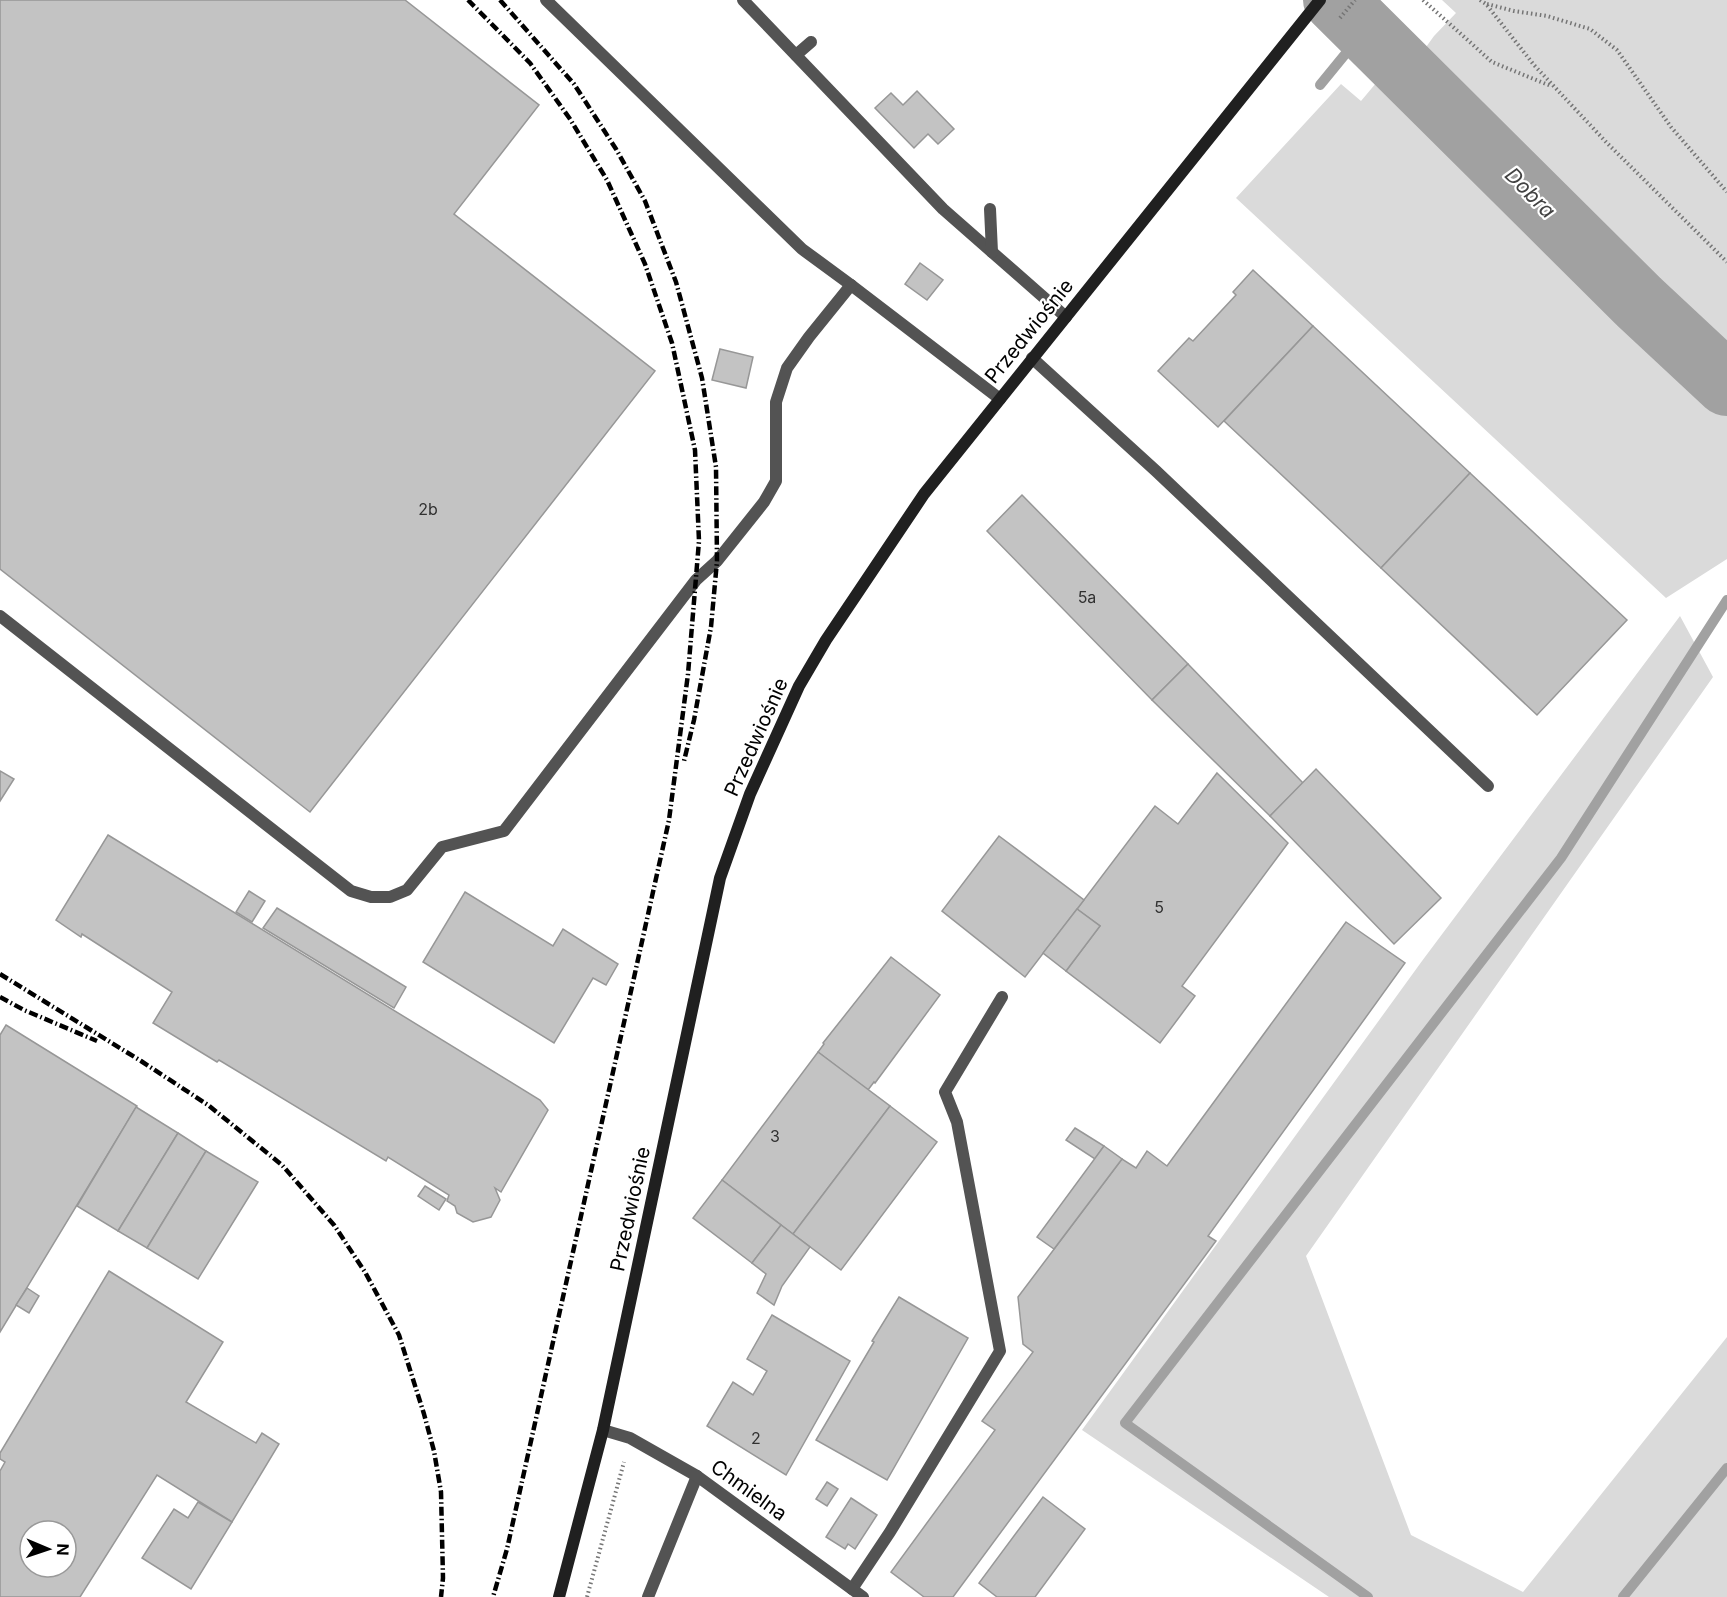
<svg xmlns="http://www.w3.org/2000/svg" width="1727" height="1597" font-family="Inter,sans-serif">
<rect width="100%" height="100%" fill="#fff"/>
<g fill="#dadada">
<polygon points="1442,0 1727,0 1727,559 1666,598 1236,198 1341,84 1361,101 1387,70 1564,238 1584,213 1421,54 1434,36 1456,13"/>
<polygon points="1680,616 1713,677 1306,1256 1411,1535 1523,1592 1727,1337 1727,1597 1329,1597 1082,1430 1422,961"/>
</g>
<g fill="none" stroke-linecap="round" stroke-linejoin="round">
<g stroke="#a1a1a1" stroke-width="10">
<polyline points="1320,85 1365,30"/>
<polyline points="1368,1597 1125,1423 1561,858 1727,600"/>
<polyline points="1623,1597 1727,1468"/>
</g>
<polyline stroke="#a1a1a1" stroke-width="64" points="1335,0 1639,302 1727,384"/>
</g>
<g fill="#c3c3c3" stroke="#979797" stroke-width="1.5" fill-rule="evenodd">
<polygon points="0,0 405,0 539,105 454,214 655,371 310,812 0,569"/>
<polygon points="917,91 954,129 938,144 928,134 914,148 875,108 891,93 903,105"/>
<polygon points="920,263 943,280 927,300 905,284"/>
<polygon points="1253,270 1313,326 1218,427 1158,371 1189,338 1193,341 1236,295 1233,292"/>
<polygon points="1313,326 1470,473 1381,568 1224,421"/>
<polygon points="720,349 753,357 746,388 712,380"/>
<polygon points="1470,473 1627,620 1537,715 1381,568"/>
<polygon points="1022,495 1188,664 1152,700 987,531"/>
<polygon points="1188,664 1303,783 1270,816 1152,700"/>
<polygon points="1316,769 1441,898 1394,944 1270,816"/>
<polygon points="0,771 14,779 0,801"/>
<polygon points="1217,773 1288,843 1182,986 1195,996 1160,1043 1066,971 1100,926 1077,909 1155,806 1178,824"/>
<polygon points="108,835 540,1100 548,1110 501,1192 495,1188 500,1200 491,1217 473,1222 457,1213 455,1206 447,1201 449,1195 388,1157 386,1161 219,1060 217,1062 153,1023 172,992 82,934 81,937 56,920"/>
<polygon points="999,836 1084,900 1025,977 942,911"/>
<polygon points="249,891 265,901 252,922 236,912"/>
<polygon points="465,892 553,946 563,929 618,964 606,985 593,978 554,1043 423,962"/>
<polygon points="277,908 406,987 394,1008 263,928"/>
<polygon points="1077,909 1100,926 1066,971 1043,953"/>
<polygon points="1346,922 1405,963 1208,1236 1216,1241 953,1597 924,1597 891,1572 995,1430 982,1421 1033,1352 1023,1344 1018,1297 1122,1159 1136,1168 1147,1151 1167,1166"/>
<polygon points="891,957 940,995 875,1083 874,1082 868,1090 818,1052 824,1044 823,1043"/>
<polygon points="6,1025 137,1106 0,1332 0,1035"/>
<polygon points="818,1052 890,1106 793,1234 722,1180"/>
<polygon points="890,1106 937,1142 841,1270 793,1234"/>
<polygon points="136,1107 178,1133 118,1231 77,1206"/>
<polygon points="1075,1128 1104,1146 1095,1159 1066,1140"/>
<polygon points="178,1133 206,1151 147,1248 118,1231"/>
<polygon points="1104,1146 1122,1159 1054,1249 1037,1237"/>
<polygon points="206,1151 258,1182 198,1279 147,1248"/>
<polygon points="722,1180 781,1225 752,1263 693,1218"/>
<polygon points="425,1186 446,1199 439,1210 418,1196"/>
<polygon points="781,1225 810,1247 782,1286 774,1305 757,1293 766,1274 752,1263"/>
<path d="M109,1271L223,1342L186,1402L256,1443L262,1433L279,1444L232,1522L157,1475L80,1597H0V1471L5,1462L0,1459V1453ZM30,1531H66V1567H30Z"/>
<polygon points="27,1288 39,1296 29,1313 16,1305"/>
<polygon points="899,1297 968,1338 887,1480 816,1440 874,1342 872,1341"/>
<polygon points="772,1315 850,1361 786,1475 707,1426 733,1382 753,1395 767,1371 747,1359"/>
<polygon points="827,1482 838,1489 827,1506 816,1499"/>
<polygon points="1043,1497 1085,1529 1035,1597 997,1597 979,1583"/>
<polygon points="851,1498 877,1515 855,1549 848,1544 845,1549 826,1537"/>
<polygon points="198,1502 232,1522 191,1589 142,1558 174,1509 188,1518"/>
</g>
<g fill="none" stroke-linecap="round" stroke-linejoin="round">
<g stroke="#757575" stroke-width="4" stroke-dasharray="1.5 3" stroke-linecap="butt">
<polyline points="1423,0 1492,62 1551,86"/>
<polyline points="1480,0 1486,4 1534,65 1607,143 1727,262"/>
<polyline points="1487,4 1514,11 1547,16 1590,29 1617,50 1671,127 1727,192"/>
<polyline points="1340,18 1355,0"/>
<polyline points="587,1597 624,1462"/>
</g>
<g stroke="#535353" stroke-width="12">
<polyline points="546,0 802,249 851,285 1000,399"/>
<polyline points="743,0 943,209 1066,317"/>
<polyline points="796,55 811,42"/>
<polyline points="990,209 992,252"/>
<polyline points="1032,358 1156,471 1488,786"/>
<polyline points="0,616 351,891 371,897 390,897 407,890 442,847 504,831 696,580 717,561 764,502 776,481 776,402 787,368 809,337 851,285"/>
<polyline points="852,1589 890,1532 1000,1351 957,1122 945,1092 1002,997"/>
<polyline points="648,1597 697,1476"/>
</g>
<polyline stroke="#535353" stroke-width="12" points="603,1430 630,1438 697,1476 863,1597"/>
<polyline stroke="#202020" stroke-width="12" points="559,1597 603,1430 720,878 750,794 799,686 826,640 924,494 1320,0"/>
<g stroke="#000" stroke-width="4.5" stroke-dasharray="9 3 1.5 3" stroke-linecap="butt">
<polyline points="468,0 530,63 570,119 607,180 645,264 672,343 695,450 699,541 688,674 669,820 507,1549 493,1597"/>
<polyline points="500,0 574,84 616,149 645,201 676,282 702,378 716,467 717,561 711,627 694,720 684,761"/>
<polyline points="0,974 141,1061 208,1105 282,1165 334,1225 365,1272 399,1335 424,1414 434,1451 441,1492 443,1578 441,1597"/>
<polyline points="0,997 24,1010 97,1041"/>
</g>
</g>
<g text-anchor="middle" stroke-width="4.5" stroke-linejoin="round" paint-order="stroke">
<g font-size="16" fill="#313131">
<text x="428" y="515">2b</text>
<text x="1087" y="603">5a</text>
<text x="1159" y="913">5</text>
<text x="775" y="1142">3</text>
<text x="756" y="1444">2</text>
</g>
<g font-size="20" fill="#000" stroke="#fff">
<text transform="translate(1029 331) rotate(-51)" y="7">Przedwiośnie</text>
<text transform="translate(756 737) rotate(-66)" y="7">Przedwiośnie</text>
<text transform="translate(630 1209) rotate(-78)" y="7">Przedwiośnie</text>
<text transform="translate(749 1490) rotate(36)" y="7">Chmielna</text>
</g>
<g font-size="21" font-style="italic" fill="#424242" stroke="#fff">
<text transform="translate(1530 193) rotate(45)" y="7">Dobra</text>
</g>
</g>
<g transform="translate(48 1549) rotate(92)"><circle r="28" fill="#ffffff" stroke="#999999" stroke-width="1.5"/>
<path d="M0-4.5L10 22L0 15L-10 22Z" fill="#000000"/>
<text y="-9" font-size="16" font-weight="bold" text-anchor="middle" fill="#000000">N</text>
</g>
</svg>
